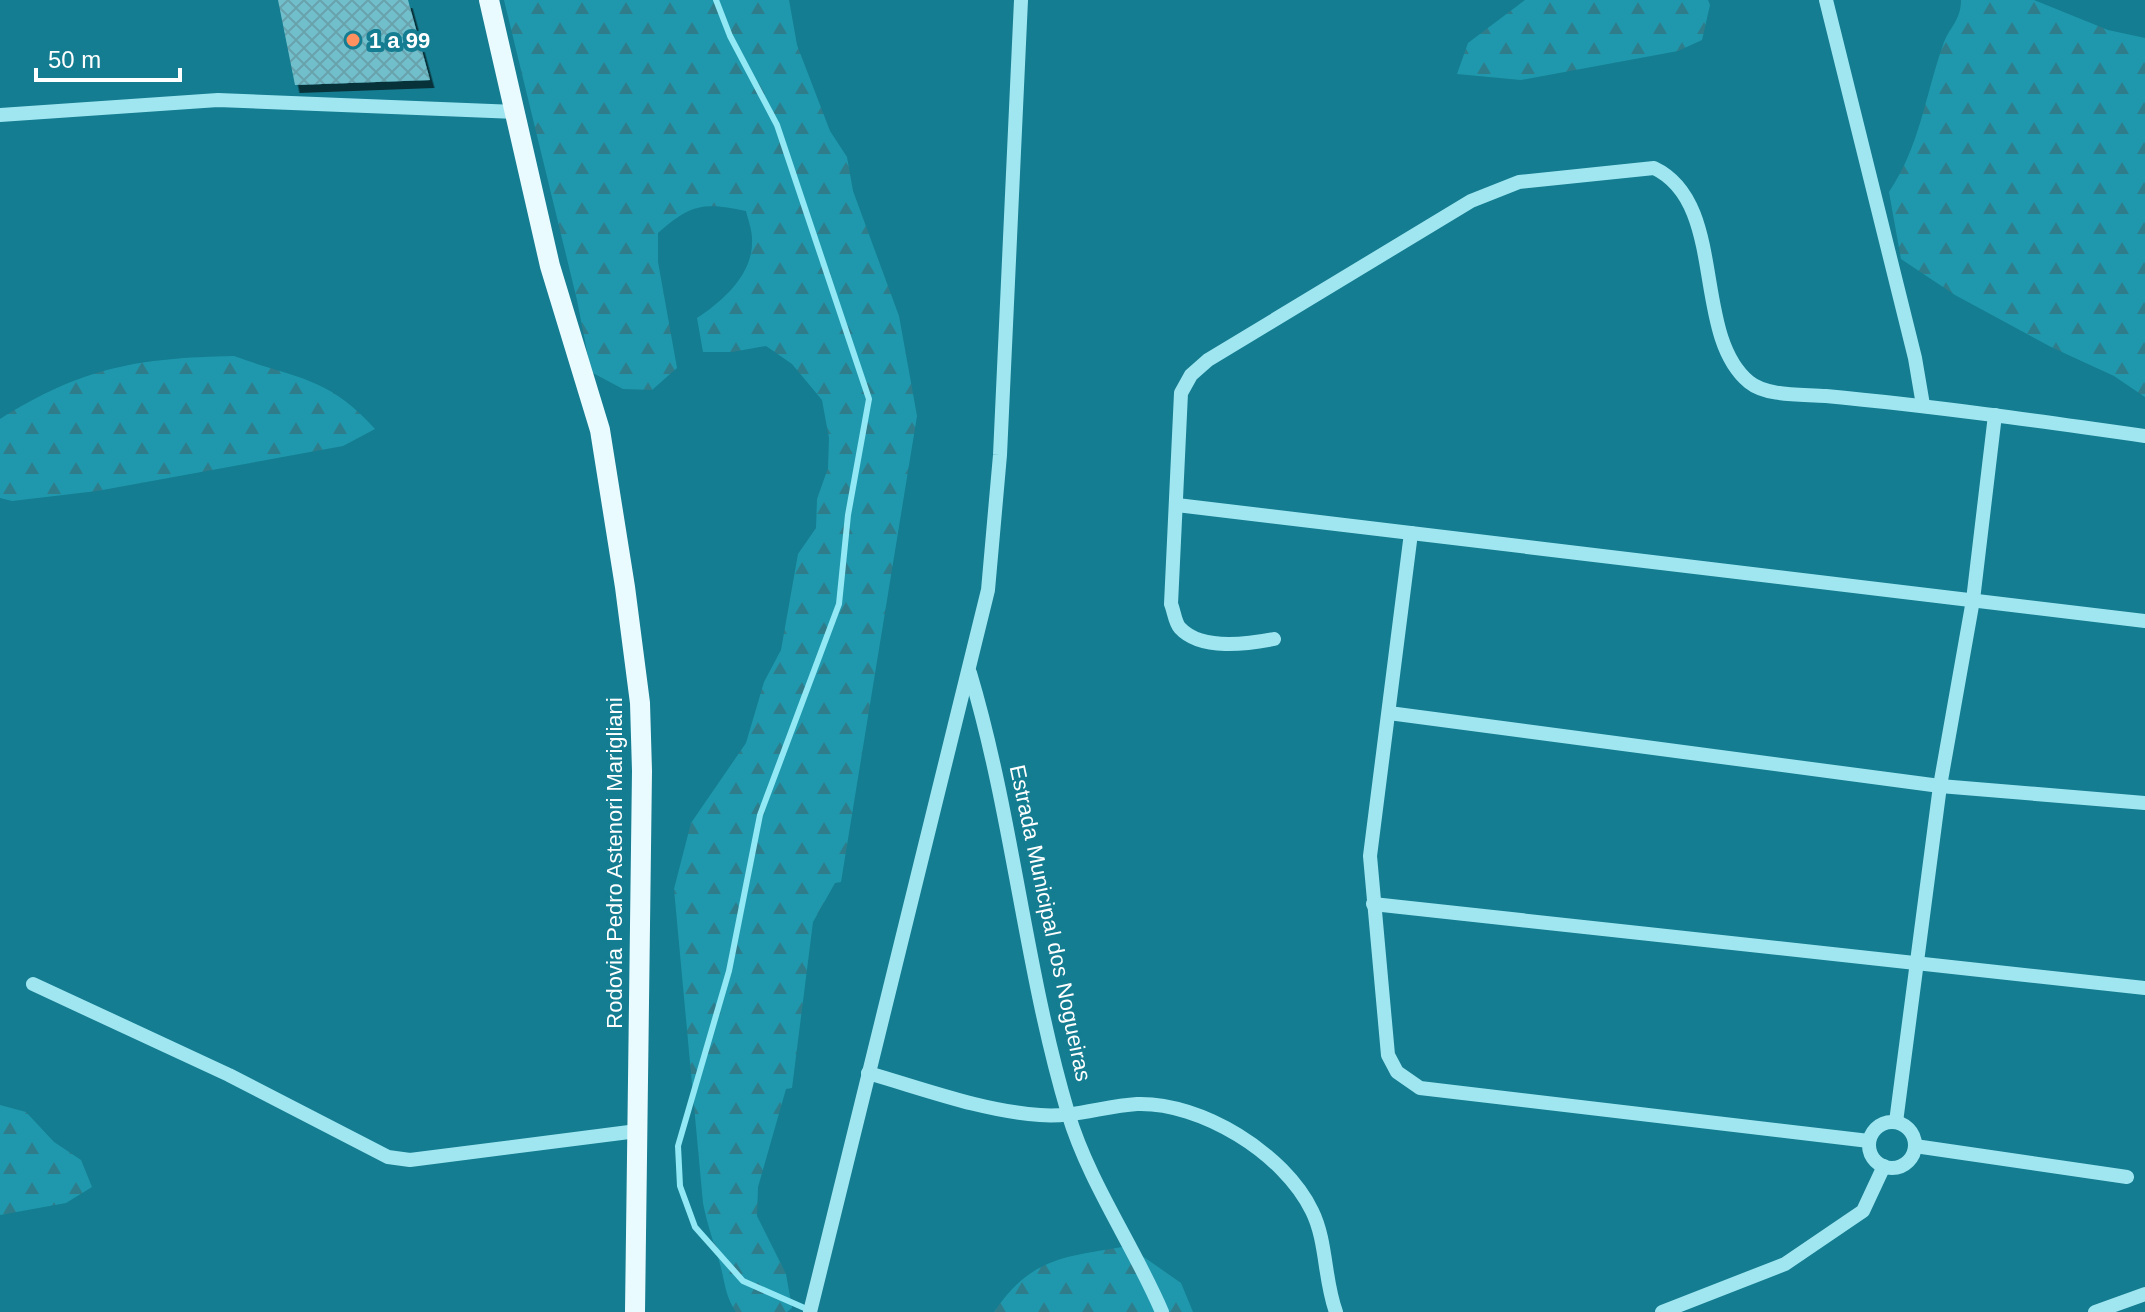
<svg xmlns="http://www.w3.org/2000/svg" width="2145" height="1312" font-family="Helvetica,sans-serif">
<defs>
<pattern id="forest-firs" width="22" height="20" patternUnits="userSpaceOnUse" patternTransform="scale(2)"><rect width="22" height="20" fill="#1f98ad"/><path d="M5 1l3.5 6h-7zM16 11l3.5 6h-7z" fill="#2f7d8b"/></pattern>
<pattern id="building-cross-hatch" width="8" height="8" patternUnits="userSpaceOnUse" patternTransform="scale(2)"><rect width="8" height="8" fill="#72bfcc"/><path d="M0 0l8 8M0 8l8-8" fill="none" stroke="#68a2ac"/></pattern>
<filter id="shadow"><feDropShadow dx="4.5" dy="8" stdDeviation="0" flood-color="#0009"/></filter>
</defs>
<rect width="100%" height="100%" fill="#147d91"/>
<g fill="url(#forest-firs)">
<path d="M504,0H789L797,45L830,131L847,157L853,191L899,316L917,416L841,882L835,883L813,922L792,1088L786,1089L758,1187L757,1216L786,1274L792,1308L787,1312H736C725,1296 725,1282 720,1264C714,1243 707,1224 703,1203L674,889L691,823L746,743L764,682L781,650L798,554L816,528L817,499L828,468L829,438L822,400L792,364L766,346L732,352H703L697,318C722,302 752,275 752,243C753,232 748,220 746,211C703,202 691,204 658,233V262L677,368L652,390L623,389L591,372L577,300Z"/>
<polygon points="1525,0 1708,0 1710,5 1702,40 1678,51 1521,80 1457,74 1468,43"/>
<path d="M1961,0H2034L2108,30L2145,38V397L2114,376L2051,347L1955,295L1901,259L1889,192C1920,146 1925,96 1943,45C1949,27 1961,21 1961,0Z"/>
<path d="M234,356C296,379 328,376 375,429L343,446L97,491L12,501L0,498V419C83,367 138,358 234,356Z"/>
<polygon points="0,1105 26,1112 54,1142 81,1160 92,1187 66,1203 0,1215"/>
<path d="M1128,1246L1181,1283L1193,1312H994C1032,1256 1066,1257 1128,1246Z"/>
</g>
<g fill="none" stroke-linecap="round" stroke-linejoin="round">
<polyline stroke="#92e8f4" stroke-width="6" points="716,0 730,36 777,125 869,399 848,515 839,604 760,815 729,971 678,1146 680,1186 695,1227 743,1281 809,1310"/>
</g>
<polygon fill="url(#building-cross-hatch)" filter="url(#shadow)" points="278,0 408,0 430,80 295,85"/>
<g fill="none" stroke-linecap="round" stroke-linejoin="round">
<g stroke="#a0e6f1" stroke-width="14">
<polyline points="1826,0 1915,358 1923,405"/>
<polyline points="0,115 218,100 514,112"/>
<polyline points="1177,505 2145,621"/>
<polyline points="1411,533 1370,856 1388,1055 1397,1072 1420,1088 1869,1141"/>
<path d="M1274,639C1248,644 1201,651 1180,628C1175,623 1174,611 1171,604L1181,393L1191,375L1208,360L1471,201L1519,182L1654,168C1728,203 1691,334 1749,382C1767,397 1804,394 1826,396C1933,406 2039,421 2145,436"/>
<path d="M970,673C1013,817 1025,969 1068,1113C1089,1183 1134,1246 1162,1312"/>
<polyline points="1389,713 1940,786 2145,803"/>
<polyline points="1373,904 2145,988"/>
<polyline points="33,984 229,1075 388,1157 410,1160 637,1131"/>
<path d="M868,1073C924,1089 982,1111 1040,1115C1073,1118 1104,1106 1137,1104C1201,1102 1284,1153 1312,1211C1327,1241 1324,1280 1336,1312"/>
<polyline points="1896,1122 1940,786 1973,600 1995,415"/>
<circle cx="1892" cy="1145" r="23"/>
<polyline points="1915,1146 2127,1177"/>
<polyline points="810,1312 988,590 1000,455 1021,0"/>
<polyline points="1662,1312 1785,1264 1863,1211 1884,1166"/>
<polyline points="2095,1312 2145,1294"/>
</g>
<polyline stroke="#eafbff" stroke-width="20" points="489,0 550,266 600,430 625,587 640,703 642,771 635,1312"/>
</g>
<circle fill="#ff9160" stroke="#147d91" stroke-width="3" cx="353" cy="40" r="8"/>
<g text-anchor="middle" stroke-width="8" stroke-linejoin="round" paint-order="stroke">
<g font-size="22" font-weight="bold" fill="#fff" stroke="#147d91" text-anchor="start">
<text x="369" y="48">1 a 99</text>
</g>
<g font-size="22" fill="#fff" stroke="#147d91">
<text transform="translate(614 863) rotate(-90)" y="8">Rodovia Pedro Astenori Marigliani</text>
<text transform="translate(1051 923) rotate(78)" y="8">Estrada Municipal dos Nogueiras</text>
</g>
</g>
<path d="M36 68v12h144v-12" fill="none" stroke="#ffffff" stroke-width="4"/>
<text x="48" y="68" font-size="24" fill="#ffffff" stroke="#147d91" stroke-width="6" paint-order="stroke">50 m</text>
</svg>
